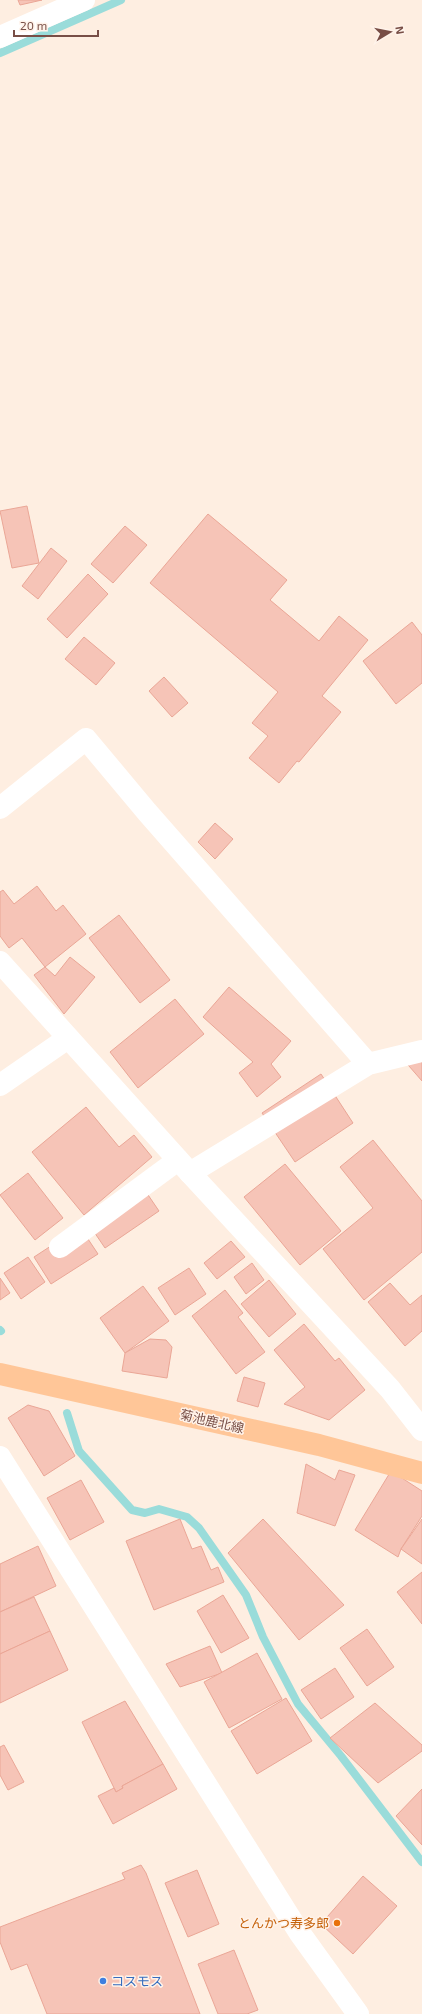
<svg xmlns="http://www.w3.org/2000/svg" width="422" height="2014" font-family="'Exo 2','Noto Sans JP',sans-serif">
<rect width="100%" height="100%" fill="#feeee1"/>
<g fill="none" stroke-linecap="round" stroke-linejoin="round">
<g stroke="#9adcda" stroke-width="8">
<polyline points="0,53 121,0"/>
<polyline points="0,1330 1,1331"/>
<polyline points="67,1413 79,1451 132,1510 145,1513 159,1509 187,1517 199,1528 246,1595 263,1637 298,1704 341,1756 422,1862"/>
</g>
</g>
<g fill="#f6c4b7" stroke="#eaa696">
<polygon points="18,0 42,0 20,5"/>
<polygon points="27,506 39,563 12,568 0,511"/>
<polygon points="208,514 287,580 270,600 319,641 339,616 368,640 322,696 341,712 299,762 297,761 279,783 249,758 268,736 252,723 278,692 150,583"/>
<polygon points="125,526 147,545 113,583 91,564"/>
<polygon points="51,548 67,561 38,599 22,586"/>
<polygon points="88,574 108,594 67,638 47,619"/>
<polygon points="412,622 422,635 422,683 396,704 363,661"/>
<polygon points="84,637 115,663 96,685 65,659"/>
<polygon points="164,677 188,703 172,717 149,691"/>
<polygon points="215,823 233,839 215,859 198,842"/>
<polygon points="37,886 56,911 63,905 86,934 45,967 22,938 9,948 0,936 0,892 3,890 14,904"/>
<polygon points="119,915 170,980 140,1003 89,938"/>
<polygon points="70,957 95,977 64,1014 34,975 45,967 55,976"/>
<polygon points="229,987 291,1041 271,1064 281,1077 257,1097 239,1073 253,1062 203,1017"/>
<polygon points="175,999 204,1034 138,1088 110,1052"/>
<polygon points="422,1041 422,1081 402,1058"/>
<polygon points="321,1074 353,1123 295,1162 262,1113"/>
<polygon points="86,1107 119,1147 134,1135 152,1157 84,1215 32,1152"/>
<polygon points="373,1140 422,1201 422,1252 364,1300 323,1249 373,1208 340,1167"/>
<polygon points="285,1164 341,1231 300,1265 244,1197"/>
<polygon points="28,1173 63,1218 35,1240 0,1195"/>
<polygon points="142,1186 159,1211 105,1248 88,1223"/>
<polygon points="80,1227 98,1254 51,1284 34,1257"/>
<polygon points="231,1241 245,1257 217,1279 204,1263"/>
<polygon points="28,1257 45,1282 21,1299 4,1273"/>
<polygon points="252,1263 264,1280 246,1294 234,1277"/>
<polygon points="189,1268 206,1294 175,1315 158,1288"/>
<polygon points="0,1278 10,1293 0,1300"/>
<polygon points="269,1280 296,1314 269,1337 241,1304"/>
<polygon points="390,1283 410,1305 422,1295 422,1331 405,1346 368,1302"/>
<polygon points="143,1286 169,1321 125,1353 100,1318"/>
<polygon points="225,1290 243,1313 238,1317 265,1352 236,1374 192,1316"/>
<polygon points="304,1324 335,1361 339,1358 365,1390 329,1420 284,1404 305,1387 274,1350"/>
<polygon points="150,1339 166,1340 172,1347 167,1378 122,1371 125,1353"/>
<polygon points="244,1377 265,1383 258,1407 237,1401"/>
<polygon points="28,1405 49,1411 75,1456 44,1476 8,1418"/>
<polygon points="306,1464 335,1480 339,1470 355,1475 335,1526 297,1513"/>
<polygon points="391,1471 422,1491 422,1516 401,1549 398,1557 355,1530"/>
<polygon points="81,1480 104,1522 70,1540 47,1498"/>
<polygon points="180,1519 192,1549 201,1546 211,1570 218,1567 224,1582 154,1610 126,1541"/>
<polygon points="263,1519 344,1605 299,1640 228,1553"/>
<polygon points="422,1519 422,1564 401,1549"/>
<polygon points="38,1546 56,1586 0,1612 0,1564"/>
<polygon points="422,1572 422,1624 397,1592"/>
<polygon points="223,1595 249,1638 221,1653 197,1611"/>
<polygon points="34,1597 50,1631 0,1654 0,1612"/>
<polygon points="367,1629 394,1667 367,1686 340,1648"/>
<polygon points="50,1631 68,1670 0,1703 0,1654"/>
<polygon points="210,1646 222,1673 180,1687 166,1664"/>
<polygon points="257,1653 282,1699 229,1728 204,1682"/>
<polygon points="335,1668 354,1697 321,1719 301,1690"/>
<polygon points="286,1698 312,1741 257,1774 231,1731"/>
<polygon points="125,1701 163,1764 122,1786 123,1788 116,1792 82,1722"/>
<polygon points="375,1703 422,1745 422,1751 378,1783 330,1738"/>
<polygon points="4,1745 24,1782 8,1790 0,1775 0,1747"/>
<polygon points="163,1764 177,1789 113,1824 98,1796 114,1788 116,1792 123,1788 122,1786"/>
<polygon points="422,1789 422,1845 396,1816"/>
<polygon points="141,1865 146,1873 200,2014 47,2014 27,1964 11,1970 0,1942 0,1927 125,1879 122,1873"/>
<polygon points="197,1870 219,1924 188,1937 165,1883"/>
<polygon points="363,1876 397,1906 353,1954 321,1924"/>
<polygon points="234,1950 258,2010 247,2014 218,2014 198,1964"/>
</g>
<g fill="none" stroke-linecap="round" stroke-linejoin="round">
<g stroke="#fff" stroke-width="22">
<polyline points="0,37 84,0"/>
<polyline points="0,808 86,739 147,812 368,1064"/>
<polyline points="0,1085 68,1038"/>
<polyline points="190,1173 368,1064 422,1051"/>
<polyline points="60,1247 178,1160"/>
</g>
<g stroke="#fff" stroke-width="22">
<polyline points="0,962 190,1173 390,1389 422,1430"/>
<polyline points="0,1457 299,1932 358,2014"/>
</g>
<polyline stroke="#ffc698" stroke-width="22" points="0,1374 319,1445 422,1473"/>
</g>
<circle fill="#e8710a" stroke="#fff3ea" stroke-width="1.5" cx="337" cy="1923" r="4"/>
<circle fill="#3f7fe0" stroke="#fff3ea" stroke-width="1.5" cx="103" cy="1981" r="4"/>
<g text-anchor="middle" stroke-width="3" stroke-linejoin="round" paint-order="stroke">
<g font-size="13" fill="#784e46" stroke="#fff3ea">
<text transform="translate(212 1421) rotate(13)" y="5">菊池鹿北線</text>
</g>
<g font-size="13" fill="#c56008" stroke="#fff3ea" text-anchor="end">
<text x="329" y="1928">とんかつ寿多郎</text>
</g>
<g font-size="13" fill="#366cbe" stroke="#fff3ea" text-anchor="start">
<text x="111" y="1986">コスモス</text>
</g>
</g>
<g transform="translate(390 32) rotate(80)" stroke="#fff3ea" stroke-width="3" paint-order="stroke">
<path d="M0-3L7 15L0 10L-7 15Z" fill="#784e46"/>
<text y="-6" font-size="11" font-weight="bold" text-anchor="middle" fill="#784e46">N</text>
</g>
<path d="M14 30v6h84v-6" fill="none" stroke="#784e46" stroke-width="2"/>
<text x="20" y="30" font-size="12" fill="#784e46" stroke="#fff3ea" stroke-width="3" paint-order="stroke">20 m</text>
</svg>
